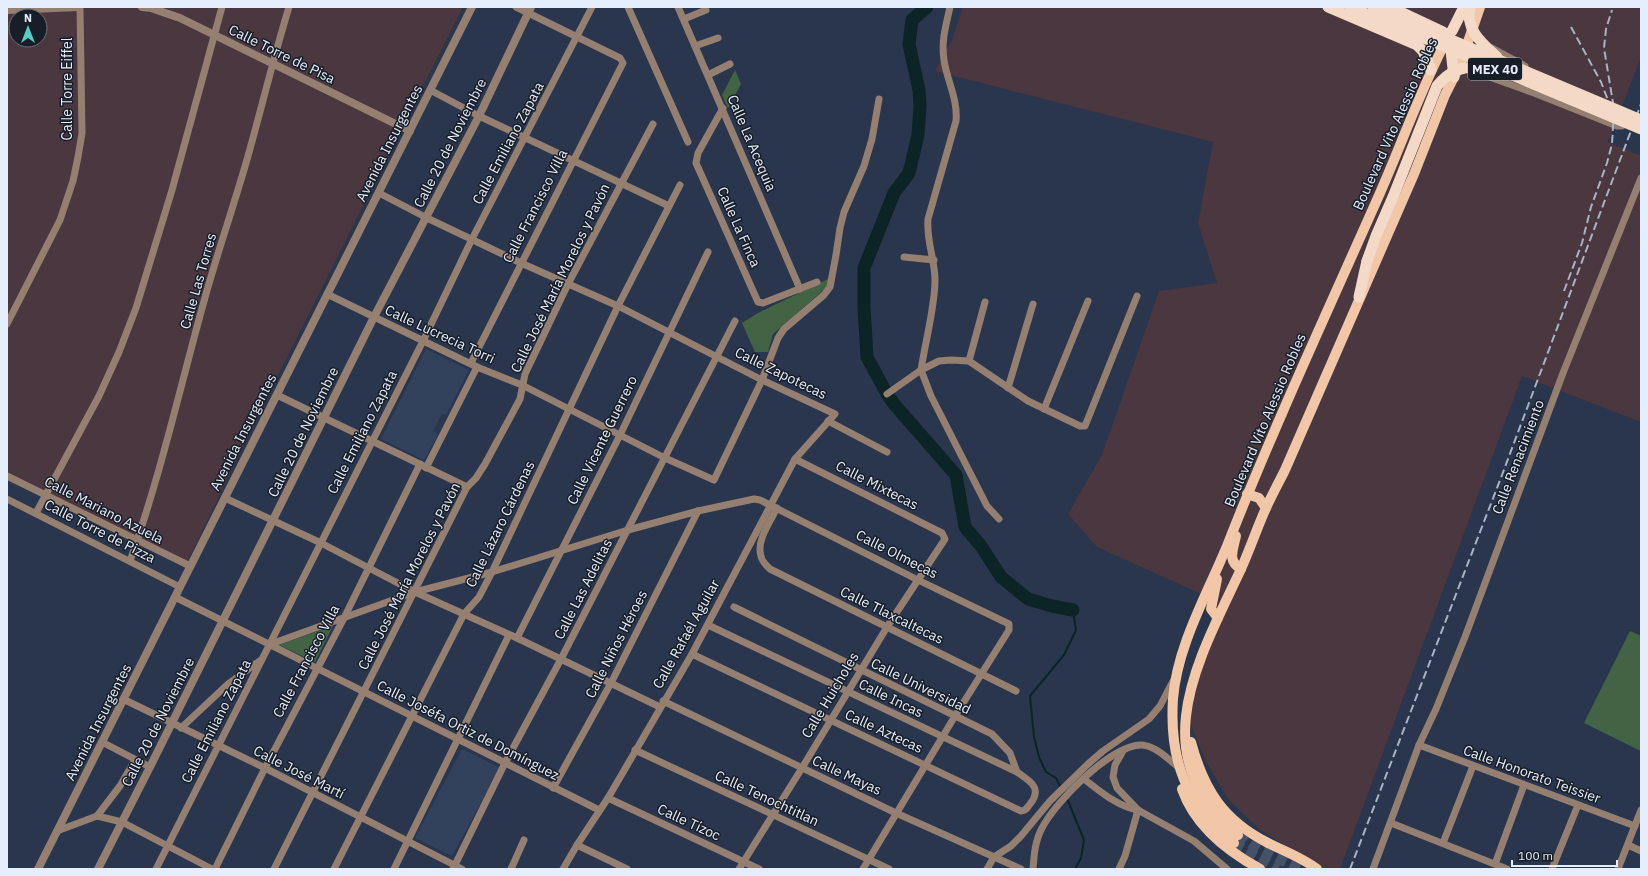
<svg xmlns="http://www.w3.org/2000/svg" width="1648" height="876" font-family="'IBM Plex Sans',sans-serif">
<rect width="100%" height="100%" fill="#2a364d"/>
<g fill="#32425d">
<polygon points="426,349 469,370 446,415 442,414 433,431 438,435 424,460 381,439"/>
<polygon points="462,749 500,768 452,856 415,838"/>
</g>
<g fill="#4b373f" fill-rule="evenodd">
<path d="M7,7H463L279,373L187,562L7,477ZM16,16H40V40H16Z"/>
<polygon points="963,7 1641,7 1641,57 1608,142 1641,156 1641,422 1522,376 1340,869 1322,869 1259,829 1229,800 1206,762 1188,718 1192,690 1226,605 1097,547 1068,514 1102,455 1159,291 1217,283 1198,223 1213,142 935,71 952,40"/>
</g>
<g fill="#436444">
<polygon points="735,70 741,84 728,108 722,95"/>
<polygon points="828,279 828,286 773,334 768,352 755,352 742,323 758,313"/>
<polygon points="333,626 315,662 279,645"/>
<polygon points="1630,631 1641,636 1641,751 1584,723"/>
</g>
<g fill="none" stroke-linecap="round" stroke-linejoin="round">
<polyline stroke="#0c2426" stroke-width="2" points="1073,610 1076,630 1064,655 1030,696 1034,737 1039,757 1046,772 1056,778 1069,803 1084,840 1081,858 1075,869"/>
<polyline stroke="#0c2426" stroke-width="13" points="927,7 912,20 909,44 919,90 920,105 918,135 909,173 894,193 864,268 864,307 867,357 887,394 894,404 956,475 965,527 981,546 1001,577 1028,599 1052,606 1073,610"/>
<g stroke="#465267" stroke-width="10" stroke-dasharray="10 5" stroke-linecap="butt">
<polyline points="1238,835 1255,847 1299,869"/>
<polyline points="1234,843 1278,869"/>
</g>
<g stroke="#947f70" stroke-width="7">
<polyline points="628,7 688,142"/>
<polyline points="678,7 800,289"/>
<polyline points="684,19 706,10"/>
<polyline points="695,46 718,38"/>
<polyline points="1492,48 1525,66"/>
<polyline points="1470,70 1534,93 1617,126 1622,126 1627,121"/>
<polyline points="708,75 730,64"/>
<polyline points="430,90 479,116 669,206"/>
<polyline points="723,108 698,153 696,163 758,302 763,303 817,282"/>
<polyline points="379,193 427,218 521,263 618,306 762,380 835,414 795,459 692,654 608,798 577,845 563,869"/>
<polyline points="904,257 934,260"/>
<polyline points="327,294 477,367 522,385 665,458 714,480 762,380 778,338 784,329 824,295 830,287 836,255 840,228 844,212 864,166 872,139 879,99"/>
<polyline points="7,324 60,220 73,181 78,157 82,133 80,7"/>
<polyline points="969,361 985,302"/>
<polyline points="471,363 623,63 620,58 516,7"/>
<path d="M921,370C925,343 935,307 935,280C935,260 926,240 928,219L956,121C958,99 947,81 944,60C941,41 946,25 950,7"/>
<polyline points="921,370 931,396 987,506 999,519"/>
<polyline points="1008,388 1033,304"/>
<polyline points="887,394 921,370 939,361 951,360 969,361 1028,401 1080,426 1085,426 1137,296"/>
<polyline points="277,395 467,487"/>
<polyline points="1044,409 1088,301"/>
<polyline points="828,421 887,452"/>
<polyline points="426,468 477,367"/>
<polyline points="7,476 190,566"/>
<polyline points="225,498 321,543 415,592 517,638 660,707"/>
<polyline points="7,499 180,587"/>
<path d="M777,508C770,522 756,541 761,556C762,562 766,565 770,569L1016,691"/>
<polyline points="36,513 99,396 119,352 136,308 172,190 222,7"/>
<path d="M130,561C161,474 181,383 206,294C219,248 235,202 248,156C262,106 274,56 289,7"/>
<polyline points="175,597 599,810"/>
<polyline points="734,607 992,734 1010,753 1017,772"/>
<polyline points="517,638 620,435 708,252"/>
<polyline points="271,644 415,592 492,572 628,530 698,511 754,499 760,500 918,580 1009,624 1009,630 955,716 863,869"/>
<path d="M692,654L1021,811C1026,811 1027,808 1030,804C1043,788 1030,781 1017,772L708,625"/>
<polyline points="123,699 265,768 462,869"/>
<polyline points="663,701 896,813 1021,869"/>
<polyline points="181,728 228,684 261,660"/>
<polyline points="102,742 150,767"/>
<polyline points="1419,745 1635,826"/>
<polyline points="635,750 889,869"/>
<polyline points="1123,751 1115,765 1113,777 1117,788 1138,810 1194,841 1227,869"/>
<path d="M1084,779C1100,791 1118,807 1138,810"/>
<polyline points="553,788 611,683 698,511"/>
<polyline points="608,798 759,869"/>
<polyline points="97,816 122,822 212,869"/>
<polyline points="1391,823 1507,869"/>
<polyline points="57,831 97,816 120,786 135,760"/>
<polyline points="1443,843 1473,766"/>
<polyline points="577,845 627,869"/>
<polyline points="1628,845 1641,851"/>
<polyline points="1495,864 1524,785"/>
<polyline points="156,869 423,341 472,239 592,7"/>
<polyline points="215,869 265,768 344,618 420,464"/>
<polyline points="274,869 467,487 476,478 485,464 520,399 525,374 568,284 653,124"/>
<polyline points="334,869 464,614 479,597 492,572 618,306 680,185"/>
<polyline points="394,869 509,635"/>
<polyline points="453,869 505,763 561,659 735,321"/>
<polyline points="511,869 524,840"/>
<polyline points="739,869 802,768 887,627 945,539 942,533 795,459"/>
<polyline points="987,869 994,857 1011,846 1021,836 1050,801 1088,764 1103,751 1149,719 1160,706 1173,681"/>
<path d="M1033,869C1034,855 1035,841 1042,828C1055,802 1112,744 1142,745C1156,746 1168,759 1178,767"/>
<polyline points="1119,869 1125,856 1138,810"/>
<polyline points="1373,869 1419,745 1436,709 1465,637 1563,373 1641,178"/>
<polyline points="1552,869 1578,805"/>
<polyline points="1618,869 1641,810"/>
</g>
<g stroke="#947f70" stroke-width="8">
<polyline points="142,7 151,8 180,18 410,131"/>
<polyline points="7,10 79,7"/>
<polyline points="38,869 472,7"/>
<polyline points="98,869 150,767 374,317 479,116 531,7"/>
</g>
<g stroke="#f1c7a8" stroke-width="10">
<polyline points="1247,494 1259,498 1266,508"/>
<path d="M1236,536C1233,550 1227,561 1241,569"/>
<polyline points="1217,579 1211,609 1218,618"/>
<path d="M1191,742C1204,790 1223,820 1268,843C1284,851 1303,858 1317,869"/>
<path d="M1182,789C1195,826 1227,851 1260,869"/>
<path d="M1238,835C1141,756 1199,659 1241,569C1250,549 1257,528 1266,508C1272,495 1279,482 1285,470L1414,174L1445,95L1460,65L1480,7"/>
<path d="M1234,843C1186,804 1169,760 1173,699C1177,645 1209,591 1229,541C1275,424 1329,308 1380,193C1403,141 1421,88 1447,39"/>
</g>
<g stroke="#f4dac6" stroke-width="11">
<polyline points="1328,7 1417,45 1423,51 1431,70"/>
<polyline points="1390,7 1443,32"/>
<polyline points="1439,41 1452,31 1464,7"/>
<polyline points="1450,42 1454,77"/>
<polyline points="1359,297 1367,261"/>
</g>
<g stroke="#a9b3c3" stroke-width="2" stroke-dasharray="8 4" stroke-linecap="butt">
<polyline points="1571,27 1601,82 1609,103"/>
<polyline points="1564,291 1582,243 1591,207 1607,163 1612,144 1614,109 1604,48 1606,29 1612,10"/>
<polyline points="1350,869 1502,475 1641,104"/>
</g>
<g stroke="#f4dac6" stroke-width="11">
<polyline points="1350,7 1641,129"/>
<polyline points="1373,7 1641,120"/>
<path d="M1470,7C1465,30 1482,43 1497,57"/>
<path d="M1367,261L1376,236L1393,197L1437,86C1450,70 1464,65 1485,68"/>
</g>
</g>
<g text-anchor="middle" stroke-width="3" stroke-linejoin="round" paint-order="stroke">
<rect fill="#181e28" stroke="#a8b0bc" stroke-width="1" x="1468" y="58" width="54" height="22" rx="3"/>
<g font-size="13" font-weight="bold" fill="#e5eefc">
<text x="1495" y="74">MEX 40</text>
</g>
<g font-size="14" fill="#e5eefc" stroke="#181e28">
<text transform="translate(282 54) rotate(26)" y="5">Calle Torre de Pisa</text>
<text transform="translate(67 89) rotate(-90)" y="5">Calle Torre Eiffel</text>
<text transform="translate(1395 124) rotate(-66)" y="5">Boulevard Vito Alessio Robles</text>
<text transform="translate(389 143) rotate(-63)" y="5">Avenida Insurgentes</text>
<text transform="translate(450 143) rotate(-63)" y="5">Calle 20 de Noviembre</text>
<text transform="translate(508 143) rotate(-62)" y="5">Calle Emiliano Zapata</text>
<text transform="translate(752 143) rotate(67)" y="5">Calle La Acequia</text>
<text transform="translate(535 206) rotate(-63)" y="5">Calle Francisco Villa</text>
<text transform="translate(739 227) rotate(66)" y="5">Calle La Finca</text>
<text transform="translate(560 278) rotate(-64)" y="5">Calle José María Morelos y Pavón</text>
<text transform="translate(198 281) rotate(-74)" y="5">Calle Las Torres</text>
<text transform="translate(440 334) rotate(25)" y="5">Calle Lucrecia Torri</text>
<text transform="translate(781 373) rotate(26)" y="5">Calle Zapotecas</text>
<text transform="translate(1265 420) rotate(-67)" y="5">Boulevard Vito Alessio Robles</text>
<text transform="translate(243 432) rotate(-63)" y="5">Avenida Insurgentes</text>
<text transform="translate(303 432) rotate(-64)" y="5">Calle 20 de Noviembre</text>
<text transform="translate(362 432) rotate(-63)" y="5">Calle Emiliano Zapata</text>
<text transform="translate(602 440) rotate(-64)" y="5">Calle Vicente Guerrero</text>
<text transform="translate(1518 457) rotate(-69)" y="5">Calle Renacimiento</text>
<text transform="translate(877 485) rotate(27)" y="5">Calle Mixtecas</text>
<text transform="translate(104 510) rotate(27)" y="5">Calle Mariano Azuela</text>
<text transform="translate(500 524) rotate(-64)" y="5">Calle Lázaro Cárdenas</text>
<text transform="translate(100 531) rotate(27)" y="5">Calle Torre de Pizza</text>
<text transform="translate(897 554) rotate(27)" y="5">Calle Olmecas</text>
<text transform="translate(409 576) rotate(-63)" y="5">Calle José María Morelos y Pavón</text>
<text transform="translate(583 589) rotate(-63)" y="5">Calle Las Adelitas</text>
<text transform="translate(892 615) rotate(26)" y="5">Calle Tlaxcaltecas</text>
<text transform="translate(686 634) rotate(-61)" y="5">Calle Rafaél Aguilar</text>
<text transform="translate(616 644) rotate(-63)" y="5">Calle Niños Héroes</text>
<text transform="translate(306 661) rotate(-62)" y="5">Calle Francisco Villa</text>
<text transform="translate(921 686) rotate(26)" y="5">Calle Universidad</text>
<text transform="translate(830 695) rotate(-59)" y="5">Calle Huicholes</text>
<text transform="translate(891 698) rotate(26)" y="5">Calle Incas</text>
<text transform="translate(216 721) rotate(-63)" y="5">Calle Emiliano Zapata</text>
<text transform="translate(98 722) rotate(-63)" y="5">Avenida Insurgentes</text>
<text transform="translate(158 722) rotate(-63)" y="5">Calle 20 de Noviembre</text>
<text transform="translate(468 730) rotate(27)" y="5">Calle Joséfa Ortiz de Domínguez</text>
<text transform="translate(884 731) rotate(25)" y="5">Calle Aztecas</text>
<text transform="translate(299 772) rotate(27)" y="5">Calle José Martí</text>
<text transform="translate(1532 774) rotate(20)" y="5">Calle Honorato Teissier</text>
<text transform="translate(847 775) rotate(25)" y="5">Calle Mayas</text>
<text transform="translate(767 798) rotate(25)" y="5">Calle Tenochtitlan</text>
<text transform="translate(689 822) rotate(25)" y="5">Calle Tízoc</text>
</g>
</g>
<rect width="1648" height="876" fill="none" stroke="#e5eefc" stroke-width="16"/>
<g transform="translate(28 28)"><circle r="19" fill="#181e28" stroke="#6a717d"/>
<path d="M0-3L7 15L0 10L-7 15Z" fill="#56cec4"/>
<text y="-6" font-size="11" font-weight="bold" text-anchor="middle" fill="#e5eefc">N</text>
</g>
<path d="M1512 860v6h105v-6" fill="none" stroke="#e5eefc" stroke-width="2"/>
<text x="1518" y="860" font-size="12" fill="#e5eefc" stroke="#181e28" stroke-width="3" paint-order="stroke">100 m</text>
</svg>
